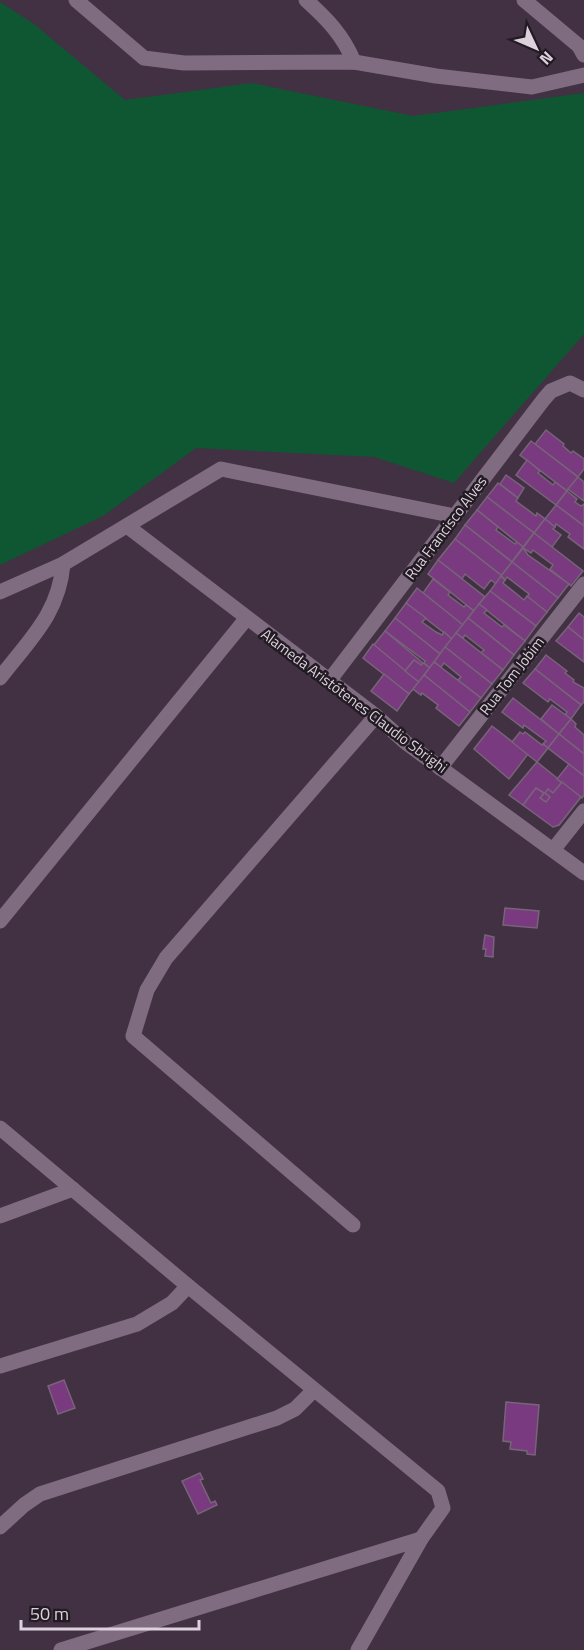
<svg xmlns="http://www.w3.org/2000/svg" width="584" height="1650" font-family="'Titillium Web',sans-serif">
<rect width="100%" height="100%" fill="#423043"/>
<polygon fill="#0f5733" points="0,2 34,24 125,100 252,83 413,116 584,93 584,334 454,483 374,457 196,448 103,516 0,565"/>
<g fill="#793a7f" stroke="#776479" stroke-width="1.5">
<polygon points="546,430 564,444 563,446 571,453 573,451 584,459 584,469 578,477 535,444"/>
<polygon points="531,441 578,477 567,491 520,455"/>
<polygon points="527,460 540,471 538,473 553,485 555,482 567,491 556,505 516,475"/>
<polygon points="506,475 524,488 518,498 500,484"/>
<polygon points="578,477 584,482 584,501 568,489"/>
<polygon points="498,483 518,498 516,501 536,516 537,513 545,519 534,533 487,497"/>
<polygon points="567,491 577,499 575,502 581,506 584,504 584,526 556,505"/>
<polygon points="487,497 534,533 523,547 477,510"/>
<polygon points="556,505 584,526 584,549 568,537 570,534 556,524 555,527 545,519"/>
<polygon points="477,510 498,527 496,530 515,544 517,542 523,547 512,562 465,525"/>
<polygon points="545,519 555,527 553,529 561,535 552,547 534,533"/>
<polygon points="465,525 512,562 502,576 455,539"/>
<polygon points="534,533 583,571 571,586 550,569 553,565 533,550 531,553 523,548"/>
<polygon points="455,539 502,576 496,584 491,580 484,589 465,574 462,579 438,560"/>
<polygon points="523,548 528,555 569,584 558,598 512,562"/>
<polygon points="438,560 485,597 474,611 428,574"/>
<polygon points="512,562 558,598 547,612 527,597 529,594 507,577 505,580 501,576"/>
<polygon points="501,576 505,580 503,583 524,600 527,596 547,612 536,626 490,591"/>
<polygon points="433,579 450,592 448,595 464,607 466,605 474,611 463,625 423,593"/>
<polygon points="417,588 463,625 452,639 406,603"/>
<polygon points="490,591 536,626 525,641 479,604"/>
<polygon points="406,603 426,618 422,622 436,632 442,635 444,632 452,639 440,654 395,618"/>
<polygon points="479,604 487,610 484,613 502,627 504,625 525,641 514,655 468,618"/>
<polygon points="579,613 584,617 584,640 568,627"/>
<polygon points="395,618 440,654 430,668 424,663 425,661 385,631"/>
<polygon points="468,618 514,655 503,670 481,653 484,650 465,635 463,638 456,633"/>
<polygon points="568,627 584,640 584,662 556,641"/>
<polygon points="385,631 423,663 421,665 414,660 405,671 374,645"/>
<polygon points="456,633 503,670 492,684 445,647"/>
<polygon points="373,644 419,682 409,694 363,658"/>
<polygon points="445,647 492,684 481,698 458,680 461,677 444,663 441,667 434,662"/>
<polygon points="546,655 567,671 565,673 574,680 573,682 584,688 584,702 581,705 535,669"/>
<polygon points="414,660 421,665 423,663 430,668 419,682 405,671"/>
<polygon points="434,662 481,698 470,712 424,675"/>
<polygon points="535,669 581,705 571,719 565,715 567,712 550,699 548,702 523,683"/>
<polygon points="384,674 409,694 397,711 371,691"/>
<polygon points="424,675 470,712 459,726 436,708 438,705 422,693 421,695 413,689"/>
<polygon points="513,698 559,734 548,748 543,744 546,741 524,725 523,728 502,712"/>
<polygon points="552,705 571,719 559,734 541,719"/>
<polygon points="571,719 576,724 575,727 584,735 584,754 559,734"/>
<polygon points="492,726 528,754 509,779 474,749"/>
<polygon points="520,732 523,734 525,732 542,745 543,744 548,748 537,762 512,742"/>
<polygon points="559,734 584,754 584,776 548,748"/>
<polygon points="537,762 562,782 553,793 548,789 545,793 550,797 546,802 540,798 544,793 536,788 523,805 509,795"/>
<polygon points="569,764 584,776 584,795 582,798 557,779"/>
<polygon points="562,782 581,797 559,825 553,827 523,805 536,788 544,793 540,798 546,802 550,797 545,793 548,789 553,793"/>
<polygon points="505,908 539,911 537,928 503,925"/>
<polygon points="485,935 494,937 493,957 485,956 486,949 483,949"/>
<polygon points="64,1380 75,1408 58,1414 48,1386"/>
<polygon points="506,1402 539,1405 535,1455 527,1454 527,1451 510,1449 511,1442 503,1441"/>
<polygon points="200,1473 203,1479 200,1480 211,1503 215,1501 217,1505 198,1514 182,1481"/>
</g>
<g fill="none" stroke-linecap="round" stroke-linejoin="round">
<g stroke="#806c81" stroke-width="15">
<polyline points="76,0 144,58 184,63 354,62 436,76 532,87 584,75"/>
<path d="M306,0C327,19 343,35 354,62"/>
<polyline points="524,0 579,46 584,55"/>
<polyline points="127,526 376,716 405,742 584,873"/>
<polyline points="0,592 63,564 221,469 455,516"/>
<path d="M0,678C29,640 59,614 63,564"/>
<polyline points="329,681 544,399 551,391 570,383 584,390"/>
<polyline points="440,768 584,584"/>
<polyline points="553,850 584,811"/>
<polyline points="0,921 246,619"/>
<polyline points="0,1128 188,1286 438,1491 443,1508 421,1539 358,1650"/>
<polyline points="0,1216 73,1189"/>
<polyline points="353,1225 133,1036 147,990 166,958 376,716"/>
<polyline points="0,1366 137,1324 172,1303 188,1286"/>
<polyline points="0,1527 24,1505 40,1494 277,1418 295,1409 314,1390"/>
<polyline points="61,1650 421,1539"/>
</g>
</g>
<g text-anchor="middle" stroke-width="5" stroke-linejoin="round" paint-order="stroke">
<g font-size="15" fill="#dcd1dc" stroke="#231b24">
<text transform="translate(446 528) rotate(-53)" y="5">Rua Francisco Alves</text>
<text transform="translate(512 676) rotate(-52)" y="5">Rua Tom Jobim</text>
<text transform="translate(354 701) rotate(37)" y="5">Alameda Aristótenes Claudio Sbrighi</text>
</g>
</g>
<g transform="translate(536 48) rotate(134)" stroke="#231b24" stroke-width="4.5" paint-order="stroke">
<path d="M0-4.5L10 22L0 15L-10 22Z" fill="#dcd1dc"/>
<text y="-9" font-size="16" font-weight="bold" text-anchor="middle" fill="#dcd1dc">N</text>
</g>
<path d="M21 1620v9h178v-9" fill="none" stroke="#dcd1dc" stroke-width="3"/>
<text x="30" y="1620" font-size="18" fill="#dcd1dc" stroke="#231b24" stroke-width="4.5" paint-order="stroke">50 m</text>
</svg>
